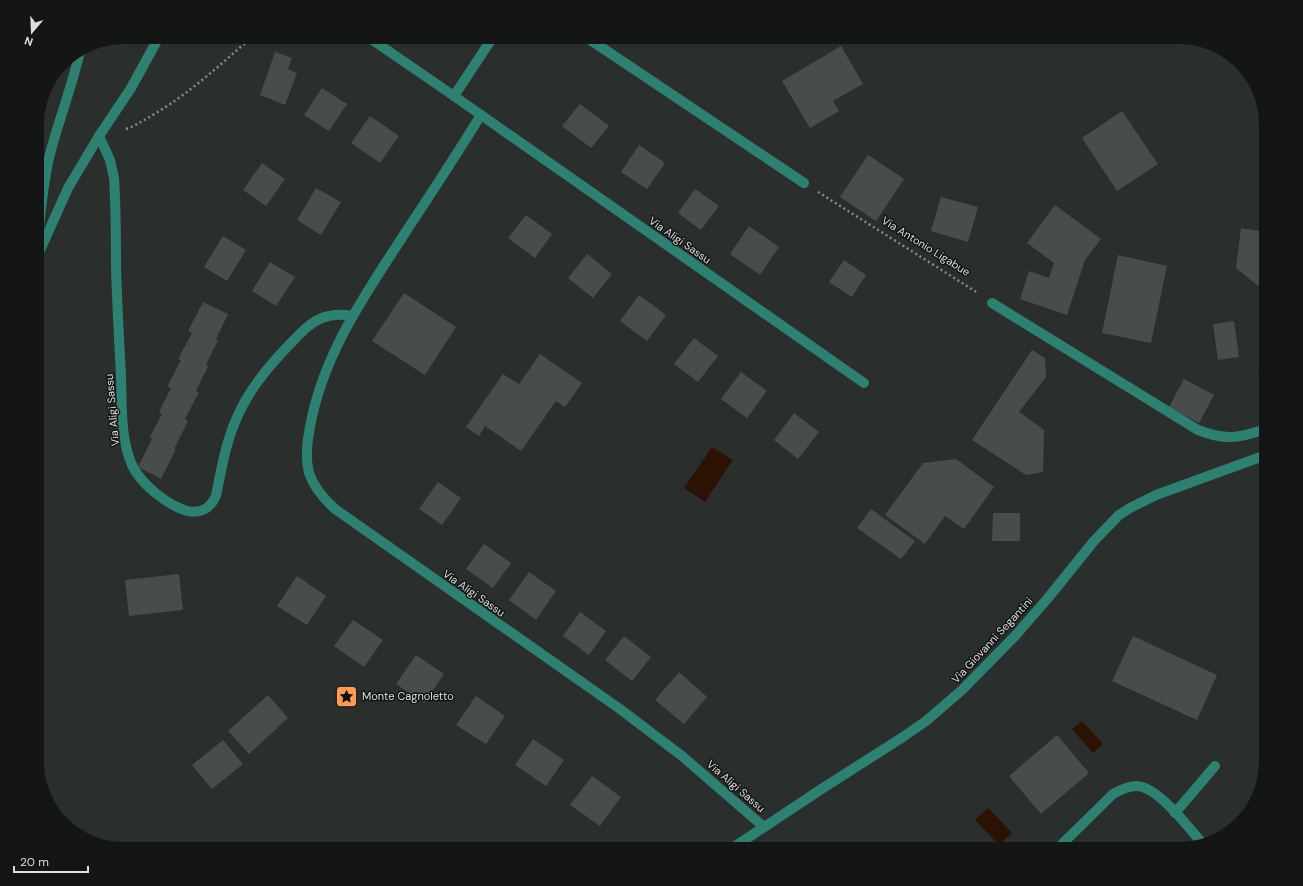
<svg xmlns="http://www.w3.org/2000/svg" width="1303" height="886" font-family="'DM Sans',sans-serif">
<rect width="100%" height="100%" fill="#2a2e2d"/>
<g fill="#2b1202">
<polygon points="1266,364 1266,386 1258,368"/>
<polygon points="712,447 733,460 705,502 684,488"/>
<polygon points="1082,721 1103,744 1093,753 1072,729"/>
<polygon points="988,808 1012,833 999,845 975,820"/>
</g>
<g fill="#484c4b">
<polygon points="841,46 863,84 833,101 839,111 810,128 782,81"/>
<polygon points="275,52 292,58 288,69 297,73 285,105 260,95"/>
<polygon points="322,88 347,104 329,131 304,115"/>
<polygon points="580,104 609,126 591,148 562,126"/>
<polygon points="1122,111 1158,164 1117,191 1082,138"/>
<polygon points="370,116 399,136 380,163 351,143"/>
<polygon points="639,145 665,163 647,189 621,172"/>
<polygon points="868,155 904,179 876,221 840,197"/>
<polygon points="262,163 285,179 266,206 243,190"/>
<polygon points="316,188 341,202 321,235 297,220"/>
<polygon points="695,189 719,206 701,230 678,213"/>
<polygon points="941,197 978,207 968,242 931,231"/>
<polygon points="1055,205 1101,239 1085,260 1067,315 1020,299 1029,271 1049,278 1054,263 1027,243"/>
<polygon points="526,215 552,234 535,258 508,238"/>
<polygon points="749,226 779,247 760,275 730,254"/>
<polygon points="1241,228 1266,232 1266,277 1258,286 1236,268"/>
<polygon points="223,236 246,250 227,281 204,267"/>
<polygon points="587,254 612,274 593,298 568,278"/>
<polygon points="1118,255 1167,266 1151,343 1102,333"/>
<polygon points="844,260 866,275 852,297 829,282"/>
<polygon points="270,262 295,277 276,306 252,291"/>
<polygon points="404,293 456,327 425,375 372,341"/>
<polygon points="639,295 666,315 647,341 620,321"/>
<polygon points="203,302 228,314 216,339 218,340 206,365 208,366 196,391 199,392 185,419 188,421 174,449 176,449 161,479 138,467 152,439 150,437 162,414 159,412 171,388 167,387 181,360 178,359 192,333 188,331"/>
<polygon points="1234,321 1239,357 1218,360 1213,324"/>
<polygon points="694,338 718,356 698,382 674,364"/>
<polygon points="1032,350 1045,358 1046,377 1019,412 1044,430 1043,472 1026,475 972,440"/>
<polygon points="540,354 582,383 565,407 556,401 521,451 485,426 479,436 466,427 503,374 519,384"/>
<polygon points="741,372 767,391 747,418 721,399"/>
<polygon points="1184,379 1214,395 1199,423 1169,407"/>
<polygon points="794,413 819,432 798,459 774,440"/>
<polygon points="956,459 994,487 964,529 945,516 925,544 885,515 923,463"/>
<polygon points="438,482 461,498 442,525 419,509"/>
<polygon points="871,509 915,541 901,559 857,528"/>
<polygon points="993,513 1020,513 1020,541 992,541"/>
<polygon points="484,544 511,563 493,588 466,569"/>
<polygon points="529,572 556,591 536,620 509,600"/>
<polygon points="179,574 183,610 129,616 125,580"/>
<polygon points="297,576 326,596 307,625 277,606"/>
<polygon points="580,612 606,631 589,655 563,636"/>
<polygon points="353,620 383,640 364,667 334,646"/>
<polygon points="624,636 651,657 632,681 605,660"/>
<polygon points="1133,636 1217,675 1197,720 1112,681"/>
<polygon points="416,655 444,674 424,703 396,684"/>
<polygon points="679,672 707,697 684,724 655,700"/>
<polygon points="268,695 288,718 249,754 228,731"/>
<polygon points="476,696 505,716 486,744 456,725"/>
<polygon points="1057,735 1089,773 1041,814 1009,776"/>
<polygon points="533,739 564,760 546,786 515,765"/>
<polygon points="223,740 243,764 212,789 192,765"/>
<polygon points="592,776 621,797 600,826 570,805"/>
</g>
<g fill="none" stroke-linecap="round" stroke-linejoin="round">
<g stroke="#888b8a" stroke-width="2.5" stroke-dasharray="2 3" stroke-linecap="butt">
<path d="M126,129C137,125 146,119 156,113C191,92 221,64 252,37"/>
<polyline points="818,192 978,293"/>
</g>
<g stroke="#2e8070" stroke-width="10">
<polyline points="368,37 454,96"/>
<path d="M493,37L454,96L481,115C457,154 432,192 407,230C367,292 323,353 310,427C307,442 305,458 309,473C314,488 324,499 335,509L620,709L682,756L764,827"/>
<polyline points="586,37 804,183"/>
<polyline points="481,115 864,383"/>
<polyline points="99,136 131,88 159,37"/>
<path d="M37,249C40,219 42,188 49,158C58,122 72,87 80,51"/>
<path d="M37,257L68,188L99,136L110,160L114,178C116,207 116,237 116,266C117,302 119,339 121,375C122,404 120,438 132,465C141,484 165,503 184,510C199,515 210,509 216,496C221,471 225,446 235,422C247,392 267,368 289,345C299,335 309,323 322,318C332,314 342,314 352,316"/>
<path d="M992,303L1198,430C1226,441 1239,438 1266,429"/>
<polyline points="1175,813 1215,766"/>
<polyline points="731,849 823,788 903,737 926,721 962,690 1015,636 1048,598 1094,541 1119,515 1130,508 1156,495 1266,455"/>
<path d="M1057,849L1113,794C1120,790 1128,786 1137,786C1158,787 1188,827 1202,843"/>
</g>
</g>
<defs>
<symbol id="sight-square" viewBox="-11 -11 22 22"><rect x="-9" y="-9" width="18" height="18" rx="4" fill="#fe9c57" stroke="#141615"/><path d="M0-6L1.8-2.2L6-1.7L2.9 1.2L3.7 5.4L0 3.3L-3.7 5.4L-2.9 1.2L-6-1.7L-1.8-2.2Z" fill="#111"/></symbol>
</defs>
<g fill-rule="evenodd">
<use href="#sight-square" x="334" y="684" width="25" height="25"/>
</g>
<g text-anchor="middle" stroke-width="3" stroke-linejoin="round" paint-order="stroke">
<g font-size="11" fill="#dddfdf" stroke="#141615">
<text transform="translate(680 240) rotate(35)" y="4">Via Aligi Sassu</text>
<text transform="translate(926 246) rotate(32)" y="4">Via Antonio Ligabue</text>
<text transform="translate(112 410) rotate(-95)" y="4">Via Aligi Sassu</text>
<text transform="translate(474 593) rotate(35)" y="4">Via Aligi Sassu</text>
<text transform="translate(992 640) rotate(-47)" y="4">Via Giovanni Segantini</text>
<text transform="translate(736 786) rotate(41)" y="4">Via Aligi Sassu</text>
</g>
<g font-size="11" fill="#dddfdf" stroke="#141615" text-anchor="start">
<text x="362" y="700">Monte Cagnoletto</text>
</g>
</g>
<path d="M0 0H1303V886H0ZM124 44H1179A80 80 0 0 1 1259 124V762A80 80 0 0 1 1179 842H124A80 80 0 0 1 44 762V124A80 80 0 0 1 124 44Z" fill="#141615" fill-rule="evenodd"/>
<g transform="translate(32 32) rotate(199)" stroke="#141615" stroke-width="3" paint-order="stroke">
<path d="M0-3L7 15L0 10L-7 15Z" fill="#dddfdf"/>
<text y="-6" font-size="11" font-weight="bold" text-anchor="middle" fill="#dddfdf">N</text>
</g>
<path d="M14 866v6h74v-6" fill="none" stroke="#dddfdf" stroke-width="2"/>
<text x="20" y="866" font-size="12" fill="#dddfdf" stroke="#141615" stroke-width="3" paint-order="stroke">20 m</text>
</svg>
